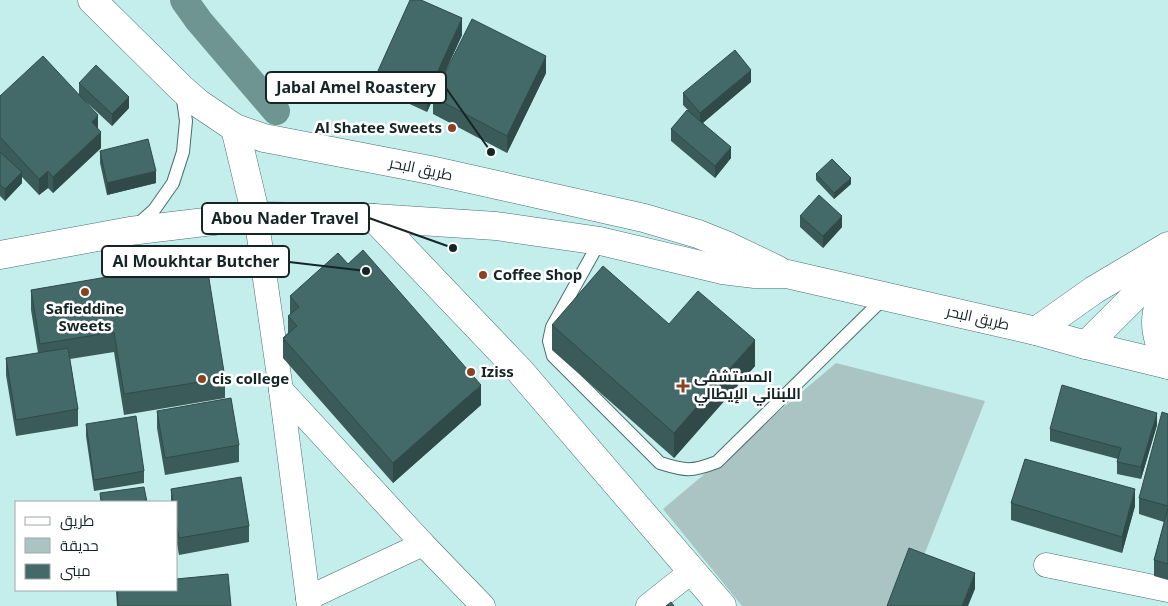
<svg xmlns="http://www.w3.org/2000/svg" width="1168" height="606" font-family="'Noto Sans',Cairo,sans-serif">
<rect width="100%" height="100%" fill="#c4eeec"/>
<polygon fill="#aac4c3" points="836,363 985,401 904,606 742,606 663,509"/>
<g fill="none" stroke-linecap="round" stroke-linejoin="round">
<polyline stroke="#6f9593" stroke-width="28" points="184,0 199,21 276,111"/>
<defs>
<g id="service">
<polyline points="137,225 154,210 173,183 183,152 186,121 182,93"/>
<path d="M600,241L552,327L549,341L553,356L660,463C686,471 691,472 717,462L885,297"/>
</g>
<g id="minor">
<polyline points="256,216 281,390 309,606"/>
<polyline points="281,390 423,544 483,606"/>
<polyline points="1046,565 1168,590"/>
<polyline points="308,598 423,544"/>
<polyline points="648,606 692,571"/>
</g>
<polyline id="tertiary" points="374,218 520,371 722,606"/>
<g id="secondary">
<polyline points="1036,331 1094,290 1168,246"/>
<polyline points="1086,345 1153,278 1168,267"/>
</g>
<polyline id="primary" points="0,255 130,231 256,216"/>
<g id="trunk">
<polyline points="92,0 181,88 198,103 235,128 264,138 430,170 644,218 698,234 728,246 778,270"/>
<polyline points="235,128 256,216 374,218 496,226 600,241 722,270 755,274 787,274 1036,331 1086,345 1168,365"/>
<path d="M1168,365C1152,328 1152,317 1168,280"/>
</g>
</defs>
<use href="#service" stroke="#486f6e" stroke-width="14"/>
<use href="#minor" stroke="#486f6e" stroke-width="25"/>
<use href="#tertiary" stroke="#486f6e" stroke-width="29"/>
<use href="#secondary" stroke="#486f6e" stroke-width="29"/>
<use href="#primary" stroke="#486f6e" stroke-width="29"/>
<use href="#trunk" stroke="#486f6e" stroke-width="29"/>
<use href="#service" stroke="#fff" stroke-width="12"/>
<use href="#minor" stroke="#fff" stroke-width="24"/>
<use href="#tertiary" stroke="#fff" stroke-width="28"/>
<use href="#secondary" stroke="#fff" stroke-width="28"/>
<use href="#primary" stroke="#fff" stroke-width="28"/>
<use href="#trunk" stroke="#fff" stroke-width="28"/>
</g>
<g fill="#3a5b59">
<polygon points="462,35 427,112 377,89 377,73"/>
<polygon points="546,73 507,153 433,114 433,97"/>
<polygon points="751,82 703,123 731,158 715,178 671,141 671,129 688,110 683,105 683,93"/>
<polygon points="79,83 129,108 112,126 82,98 98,129 101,148 53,193 48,188 39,195 22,177 22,183 5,201 0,196 0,96 79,94"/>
<polygon points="100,151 156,183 107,195 100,163"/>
<polygon points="816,174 851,184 834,199 816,180"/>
<polygon points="800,216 842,227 823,248 800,227"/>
<polygon points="31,290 225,378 225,398 124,415 114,352 70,359 78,409 78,426 16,436 6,375 6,358 38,353 31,310"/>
<polygon points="290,296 481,405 393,483 283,358 283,338 288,333 288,316 290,315"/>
<polygon points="669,324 755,366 674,458 552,350 552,325"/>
<polygon points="157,411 239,445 239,462 165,475 157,428"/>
<polygon points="1168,414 1168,580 1154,576 1154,560 1164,522 1139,514 1139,498"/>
<polygon points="86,424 144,471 144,483 94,491 86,436"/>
<polygon points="1157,425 1141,479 1117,474 1117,462 1118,459 1050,441 1050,429"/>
<polygon points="171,489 249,526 249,542 179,555 176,539 176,502 171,502"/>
<polygon points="1011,503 1135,506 1122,553 1011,520"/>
<polygon points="116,590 176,590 231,606 117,606"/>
</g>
<g fill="#2f4a49">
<polygon points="462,18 462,35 427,112 427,95"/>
<polygon points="546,56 546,73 507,153 507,136"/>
<polygon points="751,70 751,82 700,125 700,113"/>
<polygon points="129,97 129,108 112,126 112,114"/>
<polygon points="98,115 98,132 92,122"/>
<polygon points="101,132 101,148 53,193 53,177"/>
<polygon points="731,147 731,158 715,178 715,166"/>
<polygon points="48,171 48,188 39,195 39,179"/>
<polygon points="156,171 156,183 107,195 107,183"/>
<polygon points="22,172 22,183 5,201 5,189"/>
<polygon points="851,178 851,184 834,199 834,193"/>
<polygon points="842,216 842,227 823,248 823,236"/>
<polygon points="755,340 755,366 674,458 674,433"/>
<polygon points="481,385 481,405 393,483 393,463"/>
<polygon points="1157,413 1157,425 1141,479 1141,467"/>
<polygon points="1135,489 1135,506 1122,553 1122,537"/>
<polygon points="975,573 975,589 968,606 962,606"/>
</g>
<g fill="#436a68" stroke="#2f4a49">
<polygon points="410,0 421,0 462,18 427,95 377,73"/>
<polygon points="472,19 546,56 507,136 433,97"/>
<polygon points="735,50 751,70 700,113 683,93"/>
<polygon points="43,56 98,115 92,122 101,132 53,177 48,171 39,179 0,137 0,96"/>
<polygon points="96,65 129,97 112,114 79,83"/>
<polygon points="687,110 731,147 715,166 671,129"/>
<polygon points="148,139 156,171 107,183 100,151"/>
<polygon points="0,152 22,172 5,189 0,185"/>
<polygon points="832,159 851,178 834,193 816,174"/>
<polygon points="819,195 842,216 823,236 800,216"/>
<polygon points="363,250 481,385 393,463 283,338 297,326 288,316 299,307 290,296 338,253 348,264"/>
<polygon points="206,260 225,378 124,394 114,332 40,344 31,290"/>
<polygon points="603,266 669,324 698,291 755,340 674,433 552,325"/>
<polygon points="68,348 78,409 16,420 6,358"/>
<polygon points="1062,385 1157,413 1141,467 1117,462 1121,448 1050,429"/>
<polygon points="231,398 239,445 165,458 157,411"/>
<polygon points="1162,412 1168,414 1168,506 1139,498"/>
<polygon points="136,416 144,471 94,480 86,424"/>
<polygon points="1025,459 1135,489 1122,537 1011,503"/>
<polygon points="241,477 249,526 179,538 176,522 176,502 173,502 171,489"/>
<polygon points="144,487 147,502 101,502 100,493"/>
<polygon points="1168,508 1168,564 1154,560"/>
<polygon points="909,548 975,573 962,606 887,606"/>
<polygon points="228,574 231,606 118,606 117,590 176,590 176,579"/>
<polygon points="671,602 674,606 666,606"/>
</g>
<g fill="#8a4223" stroke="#fff" stroke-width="2">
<circle cx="452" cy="128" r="5"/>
<circle cx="483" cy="275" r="5"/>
<circle cx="85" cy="292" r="5"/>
<circle cx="471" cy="372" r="5"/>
<circle cx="202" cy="379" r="5"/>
<path d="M680.5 378.5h5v5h5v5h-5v5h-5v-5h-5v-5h5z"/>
</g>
<g text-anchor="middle" stroke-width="5" stroke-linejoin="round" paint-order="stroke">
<g font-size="15" font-weight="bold" fill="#152525" stroke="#fff" text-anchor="start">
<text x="442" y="133" text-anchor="end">Al Shatee Sweets</text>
<text x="493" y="280">Coffee Shop</text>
<text x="85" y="314" text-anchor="middle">Safieddine<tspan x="85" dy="17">Sweets</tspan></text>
<text x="481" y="377">Iziss</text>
<text x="694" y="382">المستشفى<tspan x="694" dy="17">اللبناني الإيطالي</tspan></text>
<text x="212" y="384">cis college</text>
</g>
<g font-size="15" fill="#152525" stroke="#fff">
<text transform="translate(421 169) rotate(12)" y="5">طريق البحر</text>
<text transform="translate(978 318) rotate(13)" y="5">طريق البحر</text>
</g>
</g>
<path fill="none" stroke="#152525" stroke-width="2" d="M491 152L446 88M453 248L369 218M366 271L289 262"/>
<g fill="#152525" stroke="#fff" stroke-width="2">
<circle cx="491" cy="152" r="5"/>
<circle cx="453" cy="248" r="5"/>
<circle cx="366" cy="271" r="5"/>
</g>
<g fill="#fff" stroke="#152525" stroke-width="2">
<rect x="266" y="72" width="180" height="31" rx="5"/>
<rect x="202" y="203" width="167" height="31" rx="5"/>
<rect x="102" y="246" width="187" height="31" rx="5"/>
</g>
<g font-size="16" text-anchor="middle" font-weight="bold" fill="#152525">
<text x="356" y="93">Jabal Amel Roastery</text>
<text x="285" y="224">Abou Nader Travel</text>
<text x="196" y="267">Al Moukhtar Butcher</text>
</g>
<rect x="15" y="501" width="162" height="90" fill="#ffffff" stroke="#a1a8a8"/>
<rect x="25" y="517" width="25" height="8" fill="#ffffff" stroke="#a1a8a8"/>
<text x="60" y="526" font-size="15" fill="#152525">طريق</text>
<rect x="25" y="538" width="25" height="15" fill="#aac4c3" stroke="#a1a8a8"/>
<text x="60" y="551" font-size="15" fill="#152525">حديقة</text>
<rect x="25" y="564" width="25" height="15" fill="#436a68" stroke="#a1a8a8"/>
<text x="60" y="576" font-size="15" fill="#152525">مبنى</text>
</svg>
